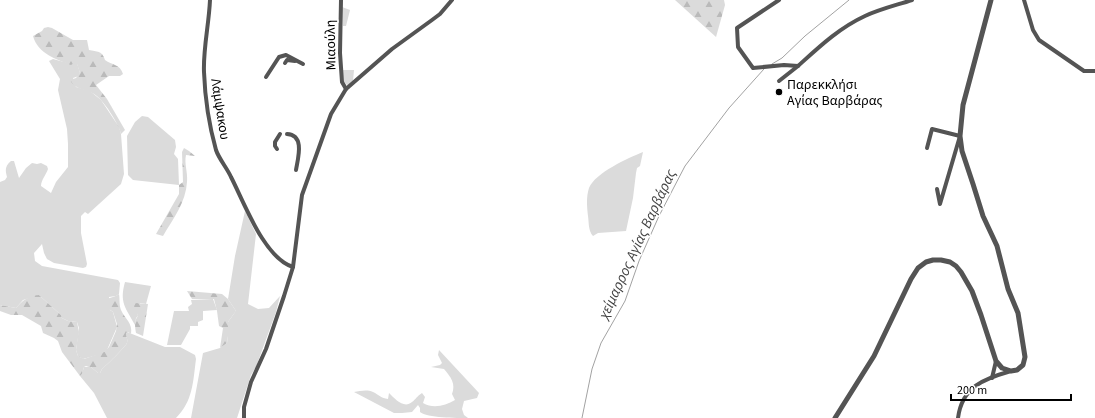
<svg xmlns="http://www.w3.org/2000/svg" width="1095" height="418" font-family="'Source Sans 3',sans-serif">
<defs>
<pattern id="forest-firs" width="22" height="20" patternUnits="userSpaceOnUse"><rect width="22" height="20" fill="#dbdbdb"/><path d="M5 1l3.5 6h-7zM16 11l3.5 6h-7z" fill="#bababa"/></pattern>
</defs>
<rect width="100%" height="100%" fill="#fff"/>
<g fill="#dbdbdb">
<polygon points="342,7 350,10 346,26 343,26"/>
<path d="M53,59L64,62L77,63L80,73L79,76L73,78L76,87L90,91L101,100L119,127L121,134L124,174L121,184L88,214L85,212L81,216V233L87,264L86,267L83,268L54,263L47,259L44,253L42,244L34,253L35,261L42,266L118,280L120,283L119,294L116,296L109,297L110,310L113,312L117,327L107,350L101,354L83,359L78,356L76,350L79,328L77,322L68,321L62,318L61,315L39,295L23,300L16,308L0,305V182L5,180L7,177C5,170 5,166 11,161H14L19,178L26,168L32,163L37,164L41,163L47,166L48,169C46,175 41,180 41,186L51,193L56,182L68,167V144L67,129L58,90L60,79L49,61Z"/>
<polygon points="342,70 354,70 353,81 348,86 344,82"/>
<polygon points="142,116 148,117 175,140 176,147 174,154 178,159 179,185 133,180 128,175 127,136 135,122"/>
<path d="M643,152L640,166L637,168L636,173L633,198L626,231L598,233L593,236C588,231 589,222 588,216C587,207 586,197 589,188C595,173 628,158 643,152Z"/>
<polygon points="245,211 256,234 248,304 258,309 269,308 280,296 276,312 256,367 251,375 237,418 191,418 203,353 220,348 227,343 228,336 228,322 236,311 228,299 235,256"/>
<path d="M125,282L151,286L146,304L140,303L137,312L138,316L136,318L135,325C126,308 119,303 125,282Z"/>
<polygon points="213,299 217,310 203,311 203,320 198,322 198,326 190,326 190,329 181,345 167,345 174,311 189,311 188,307 192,304 191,300"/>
<path d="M127,332L165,347H180L195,355L196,359C193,382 193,401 176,418H107L94,393L80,376L82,374L84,367H91L98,373H100L102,369C105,367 126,346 127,343C128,339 126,336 126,333Z"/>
<path d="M439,350L479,393L477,398L464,401L462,409L464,415L468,418C457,418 427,418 420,412V408L418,405L412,412L402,413H394L354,392C360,391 367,389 373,392C379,395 381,398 388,399L389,393C395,399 404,409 412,402C416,399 417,396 422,393L425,397L423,403C433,409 445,406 455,400L452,394C456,384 451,377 444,369L431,367L440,365L442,363L438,355Z"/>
</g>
<g fill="url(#forest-firs)">
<polygon points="675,0 724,0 725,5 716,37"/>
<path d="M48,27L52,28L73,40H87L89,50C97,52 102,50 105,60C112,65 120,64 123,74L120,76H109L96,85L107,99L125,130L121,134C119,124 103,99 94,94C86,89 75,90 70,80L76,78L80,73L77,64L74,63L71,65C56,59 38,54 33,36L42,31L44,28Z"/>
<path d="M184,148L189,151L195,156L186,155C184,164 188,172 187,182C186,202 173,219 163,236L156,234L179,194V185L183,182L182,152Z"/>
<polygon points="187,291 222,294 228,299 236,311 228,322 228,336 227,343 220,348 223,328 219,326 217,311 214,299 192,299"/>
<path d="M119,294C120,300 119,305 121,310C125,319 133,323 131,334L128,332L126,333C126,336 128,339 127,343C126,346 105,367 102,369L100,373H98L91,367H89L86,366L84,367L82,374L80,376L62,352L58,341L54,338L43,333L41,326L22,315H11L0,311V305L16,308C22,301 29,295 39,295L61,315L62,318L68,321L77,322L79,332L76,350L78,356L84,359L104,352L109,347L116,331L117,324L113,312L102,304C106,296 113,299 119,294Z"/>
<path d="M135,303L148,304L143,336L136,333C135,327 134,320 138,316L134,306Z"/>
</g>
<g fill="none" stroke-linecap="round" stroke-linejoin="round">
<g stroke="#a2a2a2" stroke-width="1">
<polyline points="772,64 782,58 805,36 849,0"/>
<polyline points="582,418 592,369 601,343 625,301 639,261 659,216 685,166 729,108 764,69"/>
</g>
<g stroke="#545454" stroke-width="4">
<path d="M210,0C209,24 203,49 204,72C205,99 209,125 216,150C219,159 227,168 231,177C244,202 264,258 293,267"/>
<polyline points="341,0 340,53 342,82 346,89"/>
<path d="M779,0L737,28L738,47L753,68L784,65L798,66C819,47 839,28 865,16C880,9 897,5 912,0"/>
<polyline points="1024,0 1033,30 1039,40 1084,71 1095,71"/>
<polyline points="285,63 287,60 295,61"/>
<polyline points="266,77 279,57 286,55 303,64"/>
<polyline points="779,81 798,66"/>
<path d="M287,134C305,135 298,158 296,170"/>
<polyline points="927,148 932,129 960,136 940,204 937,189"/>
<polyline points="277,149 275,146 275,142 280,134"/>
<polyline points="992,378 996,361"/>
<polyline points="244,418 244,407 251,382 266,349 284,296 293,267 302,195 331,114 346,89 392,49 432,20 440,14 452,0"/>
<path d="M958,418C962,387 983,379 1011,371"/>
</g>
<polyline stroke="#545454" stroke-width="5" points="835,418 874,356 911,279 918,268 926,262 933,260 941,260 950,262 956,266 961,272 972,291 981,315 996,361 1002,368 1011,371 1017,370 1023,365 1025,357 1018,313 1008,289 997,246 983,216 973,184 962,151 960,136 963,105 991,0"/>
</g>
<circle fill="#000" stroke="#fff" stroke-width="1.5" cx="779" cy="92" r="4"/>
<g text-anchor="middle" stroke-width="3" stroke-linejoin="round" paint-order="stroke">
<g font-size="14" fill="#000" stroke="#fff">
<text transform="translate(330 45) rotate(-91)" y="5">Μιαούλη</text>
<text transform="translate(221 109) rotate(81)" y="5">Λάμψακου</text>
</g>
<g font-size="14" fill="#000" stroke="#fff" text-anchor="start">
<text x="787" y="89">Παρεκκλήσι<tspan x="787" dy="16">Αγίας Βαρβάρας</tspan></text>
</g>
<g font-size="15" font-style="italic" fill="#434343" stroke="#fff">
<text transform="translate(637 244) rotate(-65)" y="5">χείμαρρος Αγίας Βαρβάρας</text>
</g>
</g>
<path d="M951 394v6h120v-6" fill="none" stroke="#000000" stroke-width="2"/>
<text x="957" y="394" font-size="12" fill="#000000" stroke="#ffffff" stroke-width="3" paint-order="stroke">200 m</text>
</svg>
